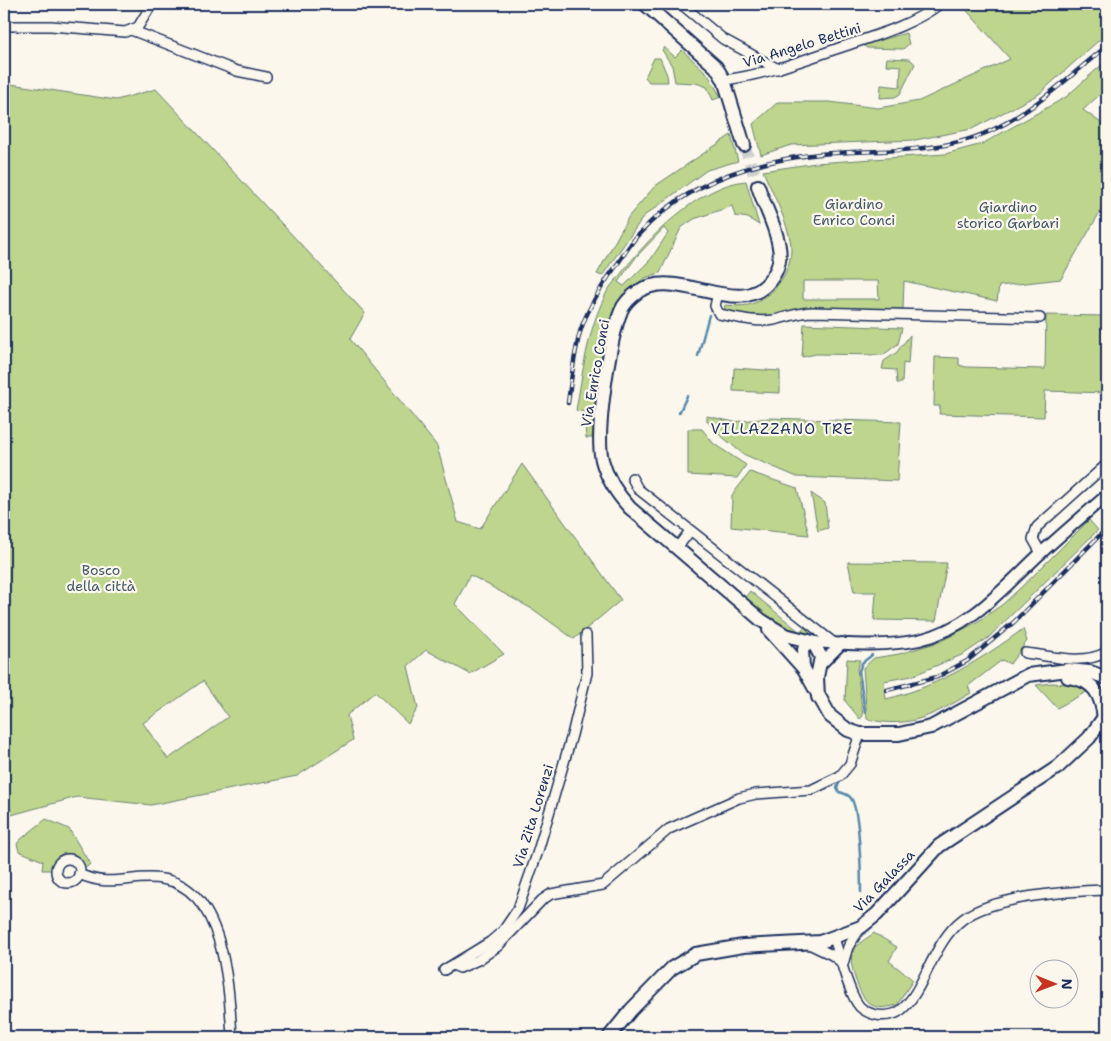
<svg xmlns="http://www.w3.org/2000/svg" width="1111" height="1041" font-family="'Shantell Sans',sans-serif">
<rect width="100%" height="100%" fill="#fbf7ec"/>
<filter id="ink" filterUnits="userSpaceOnUse"><feTurbulence type="fractalNoise" baseFrequency=".02" numOctaves="2"/><feDisplacementMap in="SourceGraphic" scale="10" xChannelSelector="R" yChannelSelector="G"/><feConvolveMatrix kernelMatrix="1 2 1 2 8 2 1 2 1" color-interpolation-filters="sRGB"/></filter>
<g filter="url(#ink)">
<g fill="#bdd58c" stroke="#6c8275" fill-rule="evenodd">
<polygon points="961,4 1107,4 1107,33 1039,94 972,129 915,140 791,145 761,155 753,124 778,102 829,102 878,108 919,101 1010,59"/>
<polygon points="906,33 909,44 903,49 867,48 863,45"/>
<polygon points="664,47 675,57 682,50 707,73 721,97 713,100 707,87 696,83 675,82 672,66 662,50"/>
<polygon points="654,58 660,58 667,75 668,82 649,82 645,77"/>
<polygon points="887,58 910,59 915,64 900,94 895,97 880,98 881,85 900,87 901,66 886,65"/>
<path d="M1107,60V88L1083,110L1104,125L1105,119H1107V181L1100,212L1061,279L999,286L997,301L904,281L903,309H801L775,317L724,312L725,305C733,306 741,306 748,305C775,299 796,266 790,239C785,216 772,192 763,171L816,163L945,154L982,144L1066,97ZM803,281H878L879,299H803Z"/>
<path d="M4,83L116,100L156,89L365,313L350,339L437,446L458,522L480,529L522,464L621,600L574,639L534,610L470,575L455,604L504,654L470,674L426,650L408,666L418,708L408,724L375,692L347,715L353,740L297,776L151,805L77,797L4,817ZM203,681L228,717L168,759L143,723Z"/>
<polygon points="731,135 738,161 707,170 644,216 602,276 597,274 629,216 655,186"/>
<path d="M746,181L759,225L748,218L735,216L732,206L694,219L681,228L660,273L645,278L622,295L605,342L592,438H586L584,412L576,410C583,372 587,332 605,296C608,288 615,281 620,275C647,239 699,185 746,181ZM664,228L668,233L651,259L624,286L618,282L637,256Z"/>
<polygon points="1046,315 1107,316 1107,393 1045,391 1044,417 939,414 940,406 934,406 935,357 959,358 959,365 966,367 1045,369"/>
<polygon points="804,324 902,328 898,344 883,355 816,354 802,357"/>
<polygon points="910,335 908,364 903,363 902,383 897,383 896,370 882,369 884,361 896,353"/>
<polygon points="734,368 780,371 780,393 733,391"/>
<polygon points="707,416 734,422 769,418 901,422 897,481 797,477 743,454 720,435 707,421"/>
<polygon points="688,429 702,429 714,444 746,465 737,478 688,475"/>
<polygon points="750,472 797,488 809,535 731,527 732,495"/>
<polygon points="811,493 825,503 828,528 818,531"/>
<path d="M1089,520L1098,530L988,638L964,654L912,676L884,681L886,699C937,687 981,660 1023,629L1027,641L1010,664L1002,660L968,686L971,693C935,714 910,730 867,719L863,668L874,658L899,654L939,642L977,622L1003,604L1032,577Z"/>
<polygon points="848,562 947,563 936,621 874,620 876,592 854,592"/>
<path d="M750,591L800,632L804,627L811,634C784,630 764,615 744,599Z"/>
<polygon points="847,659 860,660 857,669 863,716 860,719 845,701"/>
<polygon points="1052,683 1081,685 1088,691 1057,708 1036,685"/>
<polygon points="46,819 69,829 90,864 87,867 84,866 76,855 65,853 58,856 51,870 42,870 43,861 19,851 17,844 20,840"/>
<path d="M874,933L897,947L889,961L913,980L897,1005C870,1013 863,1001 855,978C853,971 850,962 852,955C855,944 866,939 874,933Z"/>
</g>
<g fill="none" stroke-linecap="round" stroke-linejoin="round">
<g stroke="#5788ac" stroke-width="2.5">
<polyline points="698,356 709,315"/>
<polyline points="679,413 687,396"/>
<polyline points="865,712 859,671 862,663 872,655"/>
<path d="M840,781L837,788L839,792C842,793 847,794 850,797C860,806 861,876 861,892"/>
</g>
<polyline stroke="#cecfd0" stroke-width="12" stroke-dasharray="12 6" stroke-linecap="butt" points="744,145 758,186"/>
<defs>
<g id="minor">
<polyline points="681,4 723,39 778,69"/>
<polyline points="4,26 51,26 125,32 138,27 152,4"/>
<polyline points="131,30 237,71 266,77"/>
<path d="M724,80C765,75 803,60 842,47C877,35 910,26 940,4"/>
<path d="M718,293L715,306L719,314C735,317 757,323 774,320C788,317 799,312 813,312L1040,318"/>
<polyline points="632,478 638,489 834,643"/>
<polyline points="677,548 690,531"/>
<polyline points="1041,553 1033,539 1037,527 1107,464"/>
<path d="M1025,653C1053,656 1081,666 1107,652"/>
<circle cx="68" cy="871" r="12"/>
<path d="M79,874C112,889 131,874 162,879C225,888 229,988 232,1037"/>
<path d="M834,938C841,959 846,985 857,1003C861,1010 868,1013 876,1015C884,1016 894,1016 901,1010C925,991 932,942 963,919C993,896 1069,891 1107,890"/>
<polyline points="809,944 832,955 841,962"/>
<polyline points="843,964 848,947 861,927"/>
<polyline points="453,965 460,968 478,960 498,946 542,900 551,894 603,885 669,829 739,798 756,794 811,790 840,776 850,764 860,734"/>
<polyline points="444,970 490,942 503,931 518,909 538,851 572,735 587,673 586,635"/>
</g>
<g id="tertiary">
<polyline points="822,663 842,643"/>
<path d="M804,669L803,649L813,642C847,644 886,647 919,640C971,628 1004,587 1041,553C1063,533 1085,514 1107,495"/>
</g>
<g id="primary">
<polyline points="645,4 716,67 724,80 744,145"/>
<path d="M758,186C764,206 776,226 779,247C781,258 778,270 771,279C741,322 680,266 639,291C632,296 624,303 621,311C610,338 595,432 602,460C607,479 617,494 630,508L761,620L785,635L813,642L821,657L817,677L818,697"/>
<polyline points="769,630 804,669 830,716 848,730 860,734 899,734 931,727 1028,675 1068,670 1090,672 1107,678"/>
<path d="M1068,677C1094,680 1101,694 1104,718"/>
<polyline points="609,1037 631,1010 672,968 696,954 743,946 820,942 861,927 877,914 939,846 1058,767 1089,738 1107,713"/>
</g>
</defs>
<use href="#minor" stroke="#1b2f5e" stroke-width="12"/>
<use href="#tertiary" stroke="#1b2f5e" stroke-width="14"/>
<use href="#primary" stroke="#1b2f5e" stroke-width="16"/>
<use href="#minor" stroke="#fbf7ec" stroke-width="9"/>
<use href="#tertiary" stroke="#fbf7ec" stroke-width="10"/>
<use href="#primary" stroke="#fbf7ec" stroke-width="12"/>
<defs>
<g id="rail">
<path d="M568,403C571,379 574,355 580,332C586,312 602,285 614,269C622,258 629,245 638,235C685,183 752,161 820,154C867,150 913,153 959,142C1017,128 1062,82 1107,46"/>
<polyline points="887,690 937,677 967,661 1014,622 1107,528"/>
</g>
</defs>
<use href="#rail" stroke="#1b2f5e" stroke-width="4.5"/>
<use href="#rail" stroke="#fbf7ec" stroke-width="2.5" stroke-dasharray="8" stroke-linecap="butt"/>
</g>
</g>
<g text-anchor="middle" stroke-width="4.5" stroke-linejoin="round" paint-order="stroke">
<g font-size="14" fill="#1b2f5e" stroke="#fbf7ec">
<text transform="translate(802 45) rotate(-17)" y="5">Via Angelo Bettini</text>
<text transform="translate(595 373) rotate(-80)" y="5">Via Enrico Conci</text>
<text transform="translate(533 816) rotate(-73)" y="5">Via Zita Lorenzi</text>
<text transform="translate(884 881) rotate(-46)" y="5">Via Galassa</text>
</g>
<g font-size="14" fill="#44586a" stroke="#fbf7ec">
<text x="854" y="209">Giardino<tspan x="854" dy="16">Enrico Conci</tspan></text>
<text x="1008" y="212">Giardino<tspan x="1008" dy="16">storico Garbari</tspan></text>
<text x="101" y="575">Bosco<tspan x="101" dy="16">della città</tspan></text>
</g>
<g font-size="15" letter-spacing="1" fill="#1b2f5e" stroke="#fbf7ec">
<text x="782" y="434">VILLAZZANO TRE</text>
</g>
</g>
<rect width="1111" height="1041" fill="none" stroke="#fbf7ec" stroke-width="20"/>
<rect x="10" y="10" width="1091" height="1021" fill="none" stroke="#1b2f5e" stroke-width="2" filter="url(#ink)"/>
<g transform="translate(1054 984) rotate(91)"><circle r="24" fill="#fbf7ec" stroke="#a1a7b3"/>
<path d="M0-4L9 19L0 12L-9 19Z" fill="#c8321e"/>
<text y="-8" font-size="14" font-weight="bold" text-anchor="middle" fill="#1b2f5e">N</text>
</g>
</svg>
